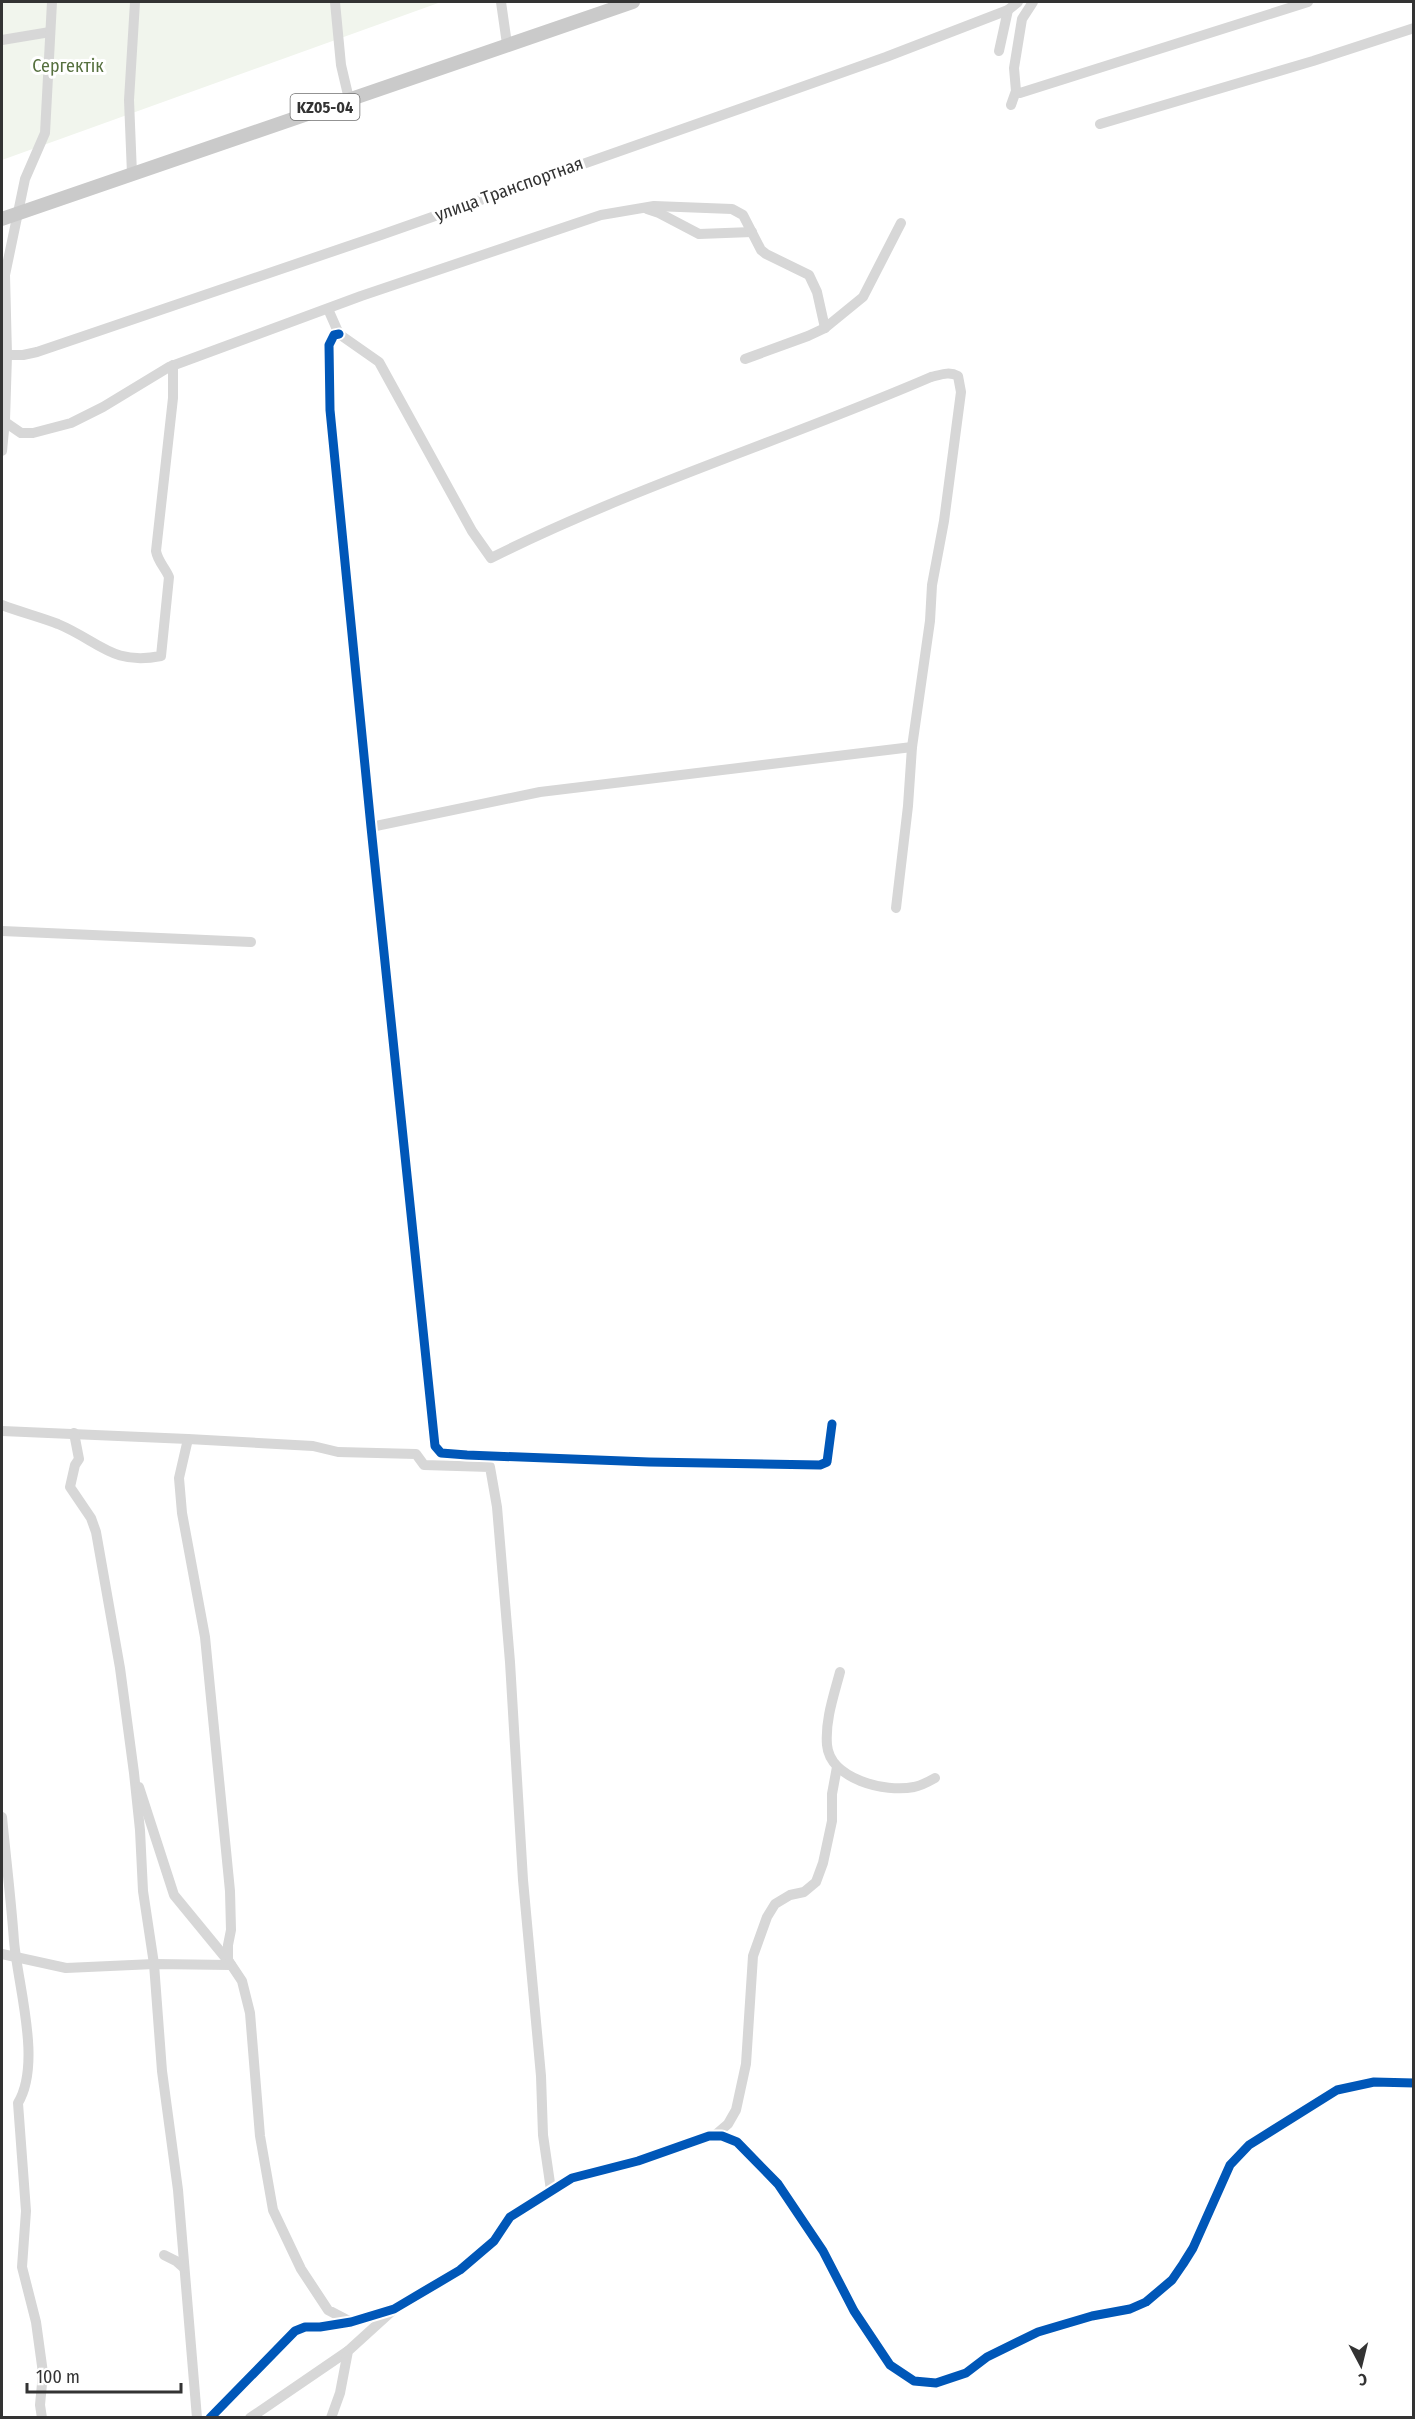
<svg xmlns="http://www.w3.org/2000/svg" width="1415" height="2419" font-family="'Fira Sans Condensed',sans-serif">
<rect width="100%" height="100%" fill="#fff"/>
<polygon fill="#f1f5ed" points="2,2 441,2 2,160"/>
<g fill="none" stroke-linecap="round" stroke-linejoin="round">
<g stroke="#d7d7d7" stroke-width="10">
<polyline points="335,2 341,65 349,99"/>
<polyline points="501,2 507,44"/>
<polyline points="2,40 50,32"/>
<polyline points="999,51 1008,10"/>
<polyline points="1016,91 1020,93 1308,2"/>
<polyline points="1011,105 1016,91 1014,68 1022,19 1033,2"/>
<polyline points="1100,124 1313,61 1414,28"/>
<polyline points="132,174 129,100 135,2"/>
<polyline points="647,209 659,213 699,234 752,232"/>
<path d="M328,309L339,334L379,362L472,531L491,558C633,487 785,440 931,377C940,375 949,371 958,376L961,392L944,521L932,585L930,621L912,747L908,806L896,908"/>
<polyline points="339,334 334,335 329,345 330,410 371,827 435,1446 441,1453 467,1455 649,1462 820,1465 827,1462 832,1424"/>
<polyline points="7,355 23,355 37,352 381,235 745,107 886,57 1008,10 1018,2"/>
<polyline points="745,359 808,336 825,328"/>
<polyline points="2,420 21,433 33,433 71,423 103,407 169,367 361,296 601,215 654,206 732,209 743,215 761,250 766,254 809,275 817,292 825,328 863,297 901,223"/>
<polyline points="2,451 5,420 7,355 5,275 25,179 45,133 52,2"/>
<path d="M2,605C20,612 40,617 58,624C99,641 112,666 161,656L169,577C165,567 158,562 156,551L173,398V365"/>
<polyline points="371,827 540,792 912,747"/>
<polyline points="2,931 251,942"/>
<polyline points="2,1431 188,1439 313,1446 338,1452 416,1454 424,1465 490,1467 497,1507 510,1662 523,1880 541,2076 543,2135 551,2190"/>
<polyline points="74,1433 79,1459 75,1465 70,1487 91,1518 96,1532 120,1668 134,1773 140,1830 143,1891 154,1964 162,2071 178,2190 197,2418"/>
<polyline points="188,1439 179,1478 182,1513 205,1637 230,1891 231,1930 228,1945 228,1960 242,1981 250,2013 260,2136 273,2210 301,2269 328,2310 351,2322"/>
<path d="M840,1672C834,1695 825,1720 827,1745C830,1779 885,1793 914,1787C921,1786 928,1782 935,1778"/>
<polyline points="139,1787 174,1895 229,1962"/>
<path d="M2,1817C6,1859 11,1899 14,1941C18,1987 42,2063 18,2103L26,2211L22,2267L36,2322L43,2373L40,2405L42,2418"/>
<polyline points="2,1954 66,1968 154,1964 231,1965"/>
<polyline points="714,2136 728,2124 736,2110 746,2064 753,1956 767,1917 775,1904 790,1895 804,1892 816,1882 823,1863 832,1821 832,1794 837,1767"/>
<polyline points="164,2255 176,2261 184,2268"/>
<polyline points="210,2418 295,2331 305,2327 320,2327 351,2322 394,2309 460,2270 494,2241 510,2217 572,2178 638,2161 709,2136 722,2136 737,2142 778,2184 823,2251 854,2311 890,2365 914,2381 936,2383 966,2373 987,2357 1038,2332 1092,2316 1130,2309 1146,2302 1172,2280 1183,2264 1193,2248 1230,2165 1249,2145 1337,2090 1374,2082 1414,2083"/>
<polyline points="250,2418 348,2351"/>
<polyline points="331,2418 340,2393 348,2351 392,2311"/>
</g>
<polyline stroke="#cacaca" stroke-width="14" points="2,219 633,2"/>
<defs>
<g id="cycleway">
<polyline points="339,334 334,335 329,345 330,410 371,827 435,1446 441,1453 467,1455 649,1462 820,1465 827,1462 832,1424"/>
<polyline points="210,2418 295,2331 305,2327 320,2327 351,2322 394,2309 460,2270 494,2241 510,2217 572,2178 638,2161 709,2136 722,2136 737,2142 778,2184 823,2251 854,2311 890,2365 914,2381 936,2383 966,2373 987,2357 1038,2332 1092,2316 1130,2309 1146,2302 1172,2280 1183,2264 1193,2248 1230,2165 1249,2145 1337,2090 1374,2082 1414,2083"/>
</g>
</defs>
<use href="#cycleway" stroke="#fff" stroke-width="13"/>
<use href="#cycleway" stroke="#0057b8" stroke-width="9"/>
</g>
<g text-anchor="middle" stroke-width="6" stroke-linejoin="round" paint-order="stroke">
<rect fill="#fff" stroke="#707070" stroke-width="1.5" x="290.5" y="94" width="69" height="26" rx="4.5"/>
<g font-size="16" font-weight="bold" fill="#333">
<text x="325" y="113">KZ05-04</text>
</g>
<g font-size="18" fill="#56703f" stroke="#fff">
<text x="68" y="72">Сергектік</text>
</g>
<g font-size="18" fill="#333" stroke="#fff">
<text transform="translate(509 189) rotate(-20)" y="6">улица Транспортная</text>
</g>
</g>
<rect width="1415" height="2419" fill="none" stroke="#333333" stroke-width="6"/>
<g transform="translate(1361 2365) rotate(173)" stroke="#ffffff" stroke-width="4.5" paint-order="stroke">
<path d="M0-4.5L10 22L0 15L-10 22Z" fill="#333333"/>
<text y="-9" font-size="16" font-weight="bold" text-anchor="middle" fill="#333333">С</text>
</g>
<path d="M27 2383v9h154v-9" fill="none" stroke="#333333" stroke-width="3"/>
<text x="36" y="2383" font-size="18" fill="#333333" stroke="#ffffff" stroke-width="4.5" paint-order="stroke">100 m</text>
</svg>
